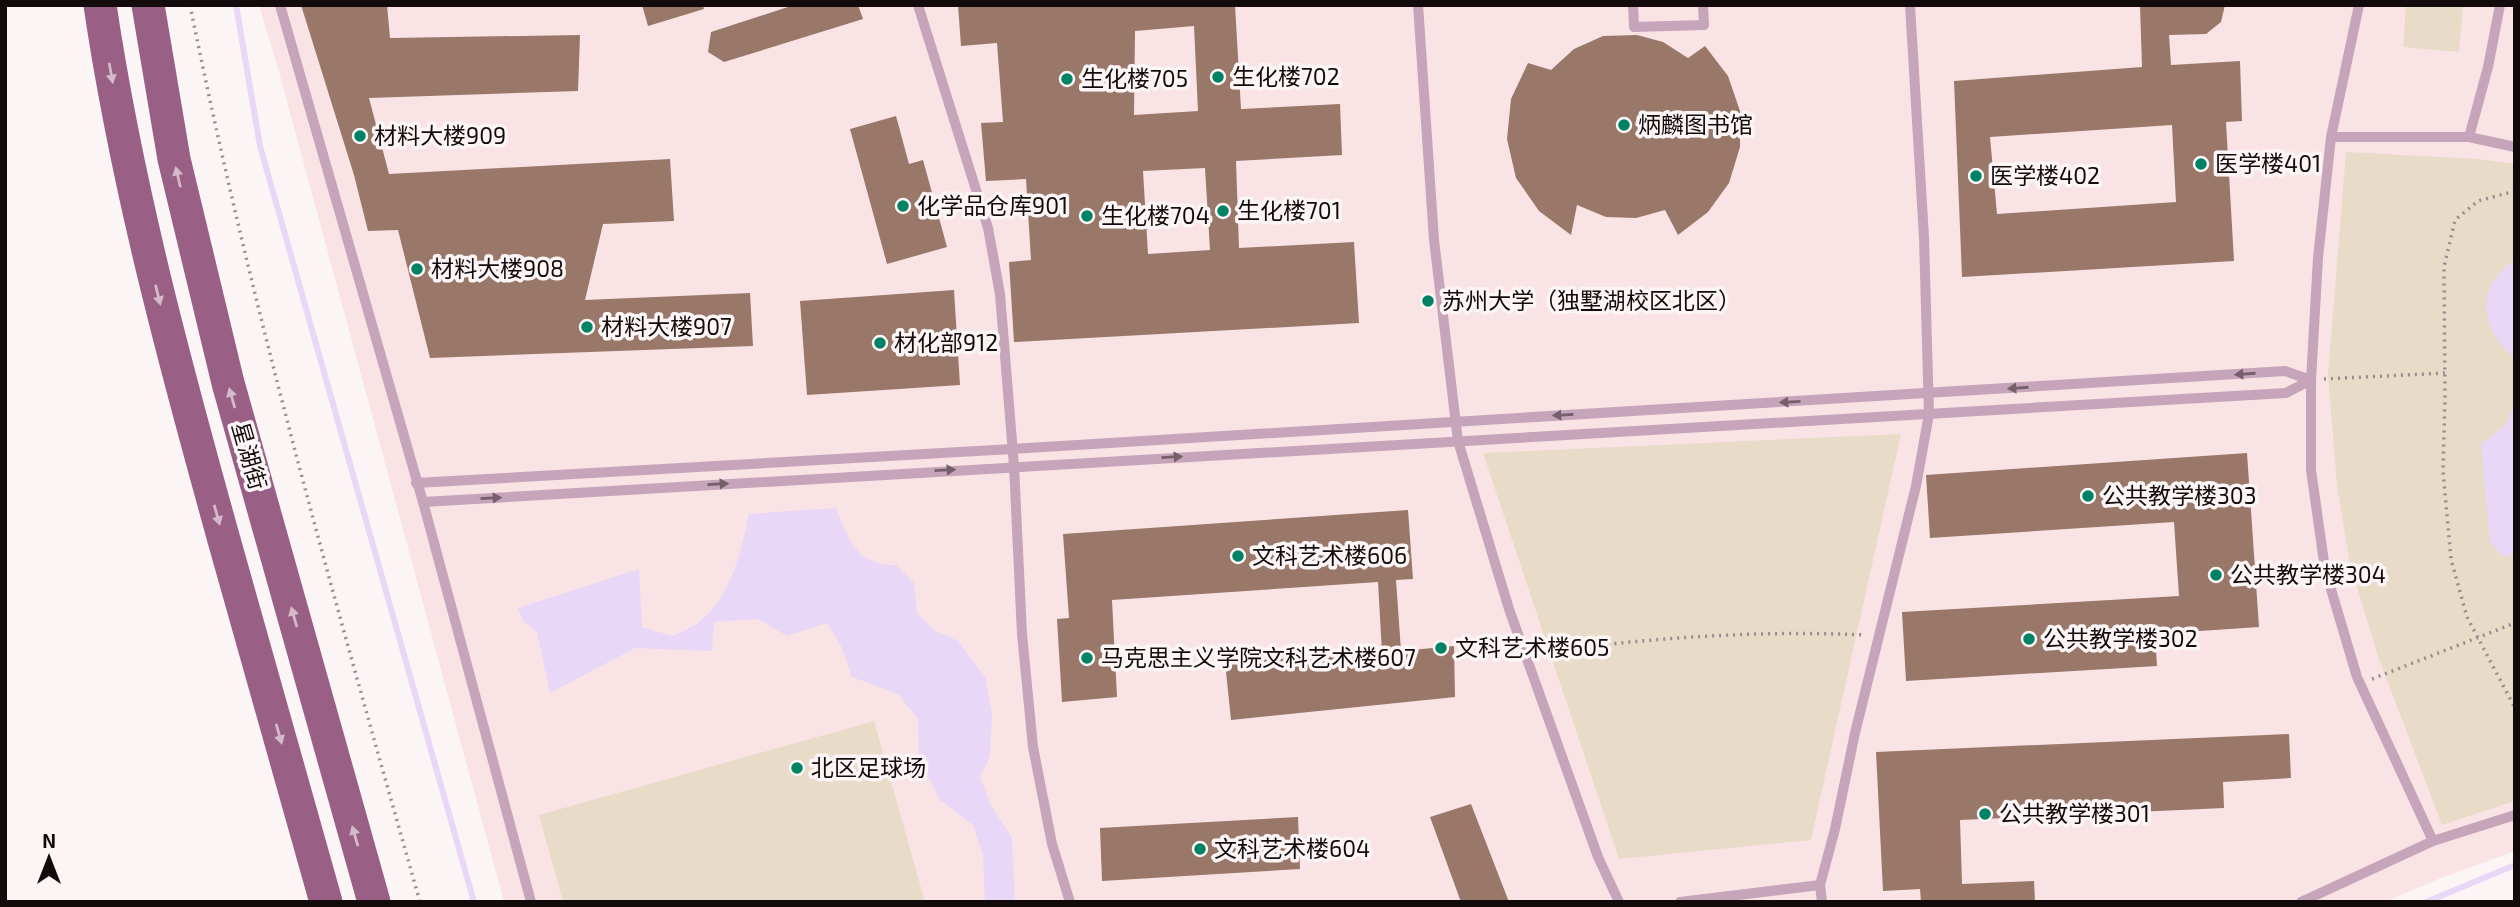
<svg xmlns="http://www.w3.org/2000/svg" width="2520" height="907" font-family="'Exo 2','Noto Sans SC',sans-serif">
<rect width="100%" height="100%" fill="#fbf5f6"/>
<polygon fill="#fae3e5" points="259,5 2515,5 2515,851 2441,878 2385,902 504,902 279,72"/>
<g fill="#e8dbc8">
<polygon points="2406,5 2463,5 2459,52 2403,47"/>
<polygon points="2346,152 2478,159 2515,164 2515,801 2442,825 2378,656 2350,564 2337,485 2328,375"/>
<polygon points="1901,434 1811,840 1619,859 1483,453"/>
<polygon points="874,721 925,902 563,902 539,815"/>
</g>
<g fill="#e8d7f7">
<path d="M2515,260V359C2481,328 2473,289 2515,260Z"/>
<polygon points="2515,401 2515,556 2502,556 2490,542 2481,444 2506,425"/>
<path d="M836,508C849,541 856,565 896,565L914,583L917,613L934,630L958,641L985,677L992,713L990,756L980,778L992,807L1012,838L1015,902H985L983,855L973,825L940,800L919,758L918,719L898,694L852,677L842,648L827,623L787,636L758,619L714,622L712,651L635,648L550,693L537,632L523,621L518,608L639,569L642,627L673,636C681,632 691,628 698,623C732,596 740,554 749,514Z"/>
</g>
<g fill="none" stroke-linecap="round" stroke-linejoin="round">
<g stroke="#e8d7f7" stroke-width="6">
<polyline points="236,5 260,146 474,902"/>
<polyline points="2426,902 2515,865"/>
</g>
</g>
<g fill="#997769" fill-rule="evenodd">
<polygon points="301,5 387,5 390,38 580,35 578,91 369,98 389,174 670,159 674,221 603,224 585,300 750,293 753,346 430,358 398,230 368,231 354,175"/>
<polygon points="642,5 703,5 704,9 648,26"/>
<polygon points="794,5 858,5 863,19 724,62 708,52 711,32"/>
<path d="M958,5H1235L1241,109L1340,104L1342,155L1236,161L1239,248L1354,242L1359,323L1014,342L1009,262L1031,260L1026,179L986,181L981,123L1003,122L997,43L961,46ZM1194,26L1198,111L1134,115L1135,31ZM1205,168L1210,250L1148,254L1143,171Z"/>
<path d="M2140,5H2225L2221,22L2206,34L2169,35L2171,65L2240,61L2242,121L2226,122L2234,261L1962,277L1954,81L2142,67ZM2172,125L2176,202L1997,214L1990,137Z"/>
<polygon points="1637,35 1663,42 1688,58 1705,46 1728,76 1740,111 1740,147 1729,183 1708,212 1678,235 1665,210 1636,218 1606,217 1577,205 1571,235 1539,211 1516,178 1507,139 1511,99 1528,63 1551,70 1574,49 1603,36"/>
<polygon points="896,116 909,164 923,160 947,247 887,264 850,129"/>
<polygon points="954,290 960,385 807,395 800,301"/>
<polygon points="2247,453 2259,627 2155,634 2157,666 1906,681 1902,612 2179,596 2174,522 1930,538 1926,475"/>
<polygon points="1408,510 1413,579 1396,580 1401,651 1454,646 1455,697 1231,720 1225,662 1382,653 1378,582 1112,600 1117,697 1062,702 1057,619 1069,618 1063,534"/>
<polygon points="2289,734 2291,778 2223,782 2224,808 1960,820 1962,884 2034,881 2035,902 1921,902 1920,889 1883,891 1876,752"/>
<polygon points="1471,804 1509,902 1461,902 1430,817"/>
<polygon points="1298,817 1300,869 1102,881 1100,828"/>
</g>
<g fill="none" stroke-linecap="round" stroke-linejoin="round">
<g stroke="#958e8f" stroke-width="3.5" stroke-dasharray="2 5" stroke-linecap="butt">
<path d="M190,5C251,308 336,605 420,902"/>
<polyline points="2515,191 2478,201 2455,220 2444,267 2445,396 2443,471 2451,559 2467,617 2515,708"/>
<polyline points="2324,379 2445,373"/>
<path d="M1538,653C1646,638 1756,630 1865,635"/>
<polyline points="2372,679 2515,623"/>
</g>
<g stroke="#c6a4b9" stroke-width="10">
<polyline points="280,5 423,502 531,902"/>
<polyline points="918,5 988,228 1000,294 1014,466 1022,634 1033,747 1052,844 1070,902"/>
<polyline points="1418,5 1434,240 1458,441 1509,609 1598,857 1619,902"/>
<polyline points="1633,5 1634,27 1704,25 1703,5"/>
<polyline points="2359,5 2331,137 2318,258 2311,380 2311,470 2325,569 2357,677 2433,841"/>
<polyline points="2331,137 2469,137 2515,147"/>
<polyline points="2469,137 2488,67 2500,5"/>
<polyline points="416,483 1012,449 2285,371 2311,380"/>
<polyline points="423,502 2286,393 2311,380"/>
<polyline points="1820,885 1835,829 1855,733 1916,486 1929,414 1924,237 1910,5"/>
<polyline points="1680,902 1820,885 1822,902"/>
<polyline points="2301,902 2433,841 2515,815"/>
</g>
<g stroke="#995f85" stroke-width="33">
<path d="M100,5C127,187 175,364 224,540C258,661 292,781 326,902"/>
<polyline points="148,5 174,159 228,383 374,902"/>
</g>
</g>
<defs><path id="oneway-solid" d="M-6-.8H1V-3.2L6.5 0L1 3.2V.8H-6Z" transform="scale(1.75)"/></defs>
<g fill="#d4b9c9">
<use href="#oneway-solid" transform="translate(111 73) rotate(80)"/>
<use href="#oneway-solid" transform="translate(178 177) rotate(-103)"/>
<use href="#oneway-solid" transform="translate(158 295) rotate(76)"/>
<use href="#oneway-solid" transform="translate(232 398) rotate(-106)"/>
<use href="#oneway-solid" transform="translate(217 515) rotate(74)"/>
<use href="#oneway-solid" transform="translate(294 617) rotate(-106)"/>
<use href="#oneway-solid" transform="translate(279 734) rotate(74)"/>
<use href="#oneway-solid" transform="translate(355 836) rotate(-106)"/>
</g>
<g fill="#755f6b">
<use href="#oneway-solid" transform="translate(2245 374) rotate(176)"/>
<use href="#oneway-solid" transform="translate(2018 388) rotate(176)"/>
<use href="#oneway-solid" transform="translate(1790 402) rotate(177)"/>
<use href="#oneway-solid" transform="translate(1563 415) rotate(177)"/>
<use href="#oneway-solid" transform="translate(1172 457) rotate(-3)"/>
<use href="#oneway-solid" transform="translate(945 470) rotate(-3)"/>
<use href="#oneway-solid" transform="translate(718 484) rotate(-3)"/>
<use href="#oneway-solid" transform="translate(491 498) rotate(-3)"/>
</g>
<g fill="#008264" stroke="#fbf5f6" stroke-width="2.5">
<circle cx="1218" cy="77" r="7"/>
<circle cx="1067" cy="79" r="7"/>
<circle cx="1624" cy="125" r="7"/>
<circle cx="360" cy="136" r="7"/>
<circle cx="2201" cy="164" r="7"/>
<circle cx="1976" cy="176" r="7"/>
<circle cx="903" cy="206" r="7"/>
<circle cx="1223" cy="211" r="7"/>
<circle cx="1087" cy="216" r="7"/>
<circle cx="417" cy="269" r="7"/>
<circle cx="1428" cy="301" r="7"/>
<circle cx="587" cy="327" r="7"/>
<circle cx="880" cy="343" r="7"/>
<circle cx="2088" cy="496" r="7"/>
<circle cx="1238" cy="556" r="7"/>
<circle cx="2216" cy="575" r="7"/>
<circle cx="2029" cy="639" r="7"/>
<circle cx="1441" cy="648" r="7"/>
<circle cx="1087" cy="658" r="7"/>
<circle cx="797" cy="768" r="7"/>
<circle cx="1985" cy="814" r="7"/>
<circle cx="1200" cy="849" r="7"/>
</g>
<g text-anchor="middle" stroke-width="7" stroke-linejoin="round" paint-order="stroke">
<g font-size="23" fill="#130a0b" stroke="#fbf5f6" text-anchor="start">
<text x="1232" y="85">生化楼702</text>
<text x="1081" y="87">生化楼705</text>
<text x="1638" y="133">炳麟图书馆</text>
<text x="374" y="144">材料大楼909</text>
<text x="2215" y="172">医学楼401</text>
<text x="1990" y="184">医学楼402</text>
<text x="917" y="214">化学品仓库901</text>
<text x="1237" y="219">生化楼701</text>
<text x="1101" y="224">生化楼704</text>
<text x="431" y="277">材料大楼908</text>
<text x="1442" y="309">苏州大学（独墅湖校区北区）</text>
<text x="601" y="335">材料大楼907</text>
<text x="894" y="351">材化部912</text>
<text x="2102" y="504">公共教学楼303</text>
<text x="1252" y="564">文科艺术楼606</text>
<text x="2230" y="583">公共教学楼304</text>
<text x="2043" y="647">公共教学楼302</text>
<text x="1455" y="656">文科艺术楼605</text>
<text x="1101" y="666">马克思主义学院文科艺术楼607</text>
<text x="811" y="776">北区足球场</text>
<text x="1999" y="822">公共教学楼301</text>
<text x="1214" y="857">文科艺术楼604</text>
</g>
<g font-size="23" fill="#130a0b" stroke="#fbf5f6">
<text transform="translate(249 456) rotate(74)" y="8">星湖街</text>
</g>
</g>
<rect width="2520" height="907" fill="none" stroke="#130a0b" stroke-width="14"/>
<g transform="translate(49 858)" stroke="#fbf5f6" stroke-width="5" paint-order="stroke">
<path d="M0-5L12 26L0 18L-12 26Z" fill="#130a0b"/>
<text y="-10" font-size="19" font-weight="bold" text-anchor="middle" fill="#130a0b">N</text>
</g>
</svg>
